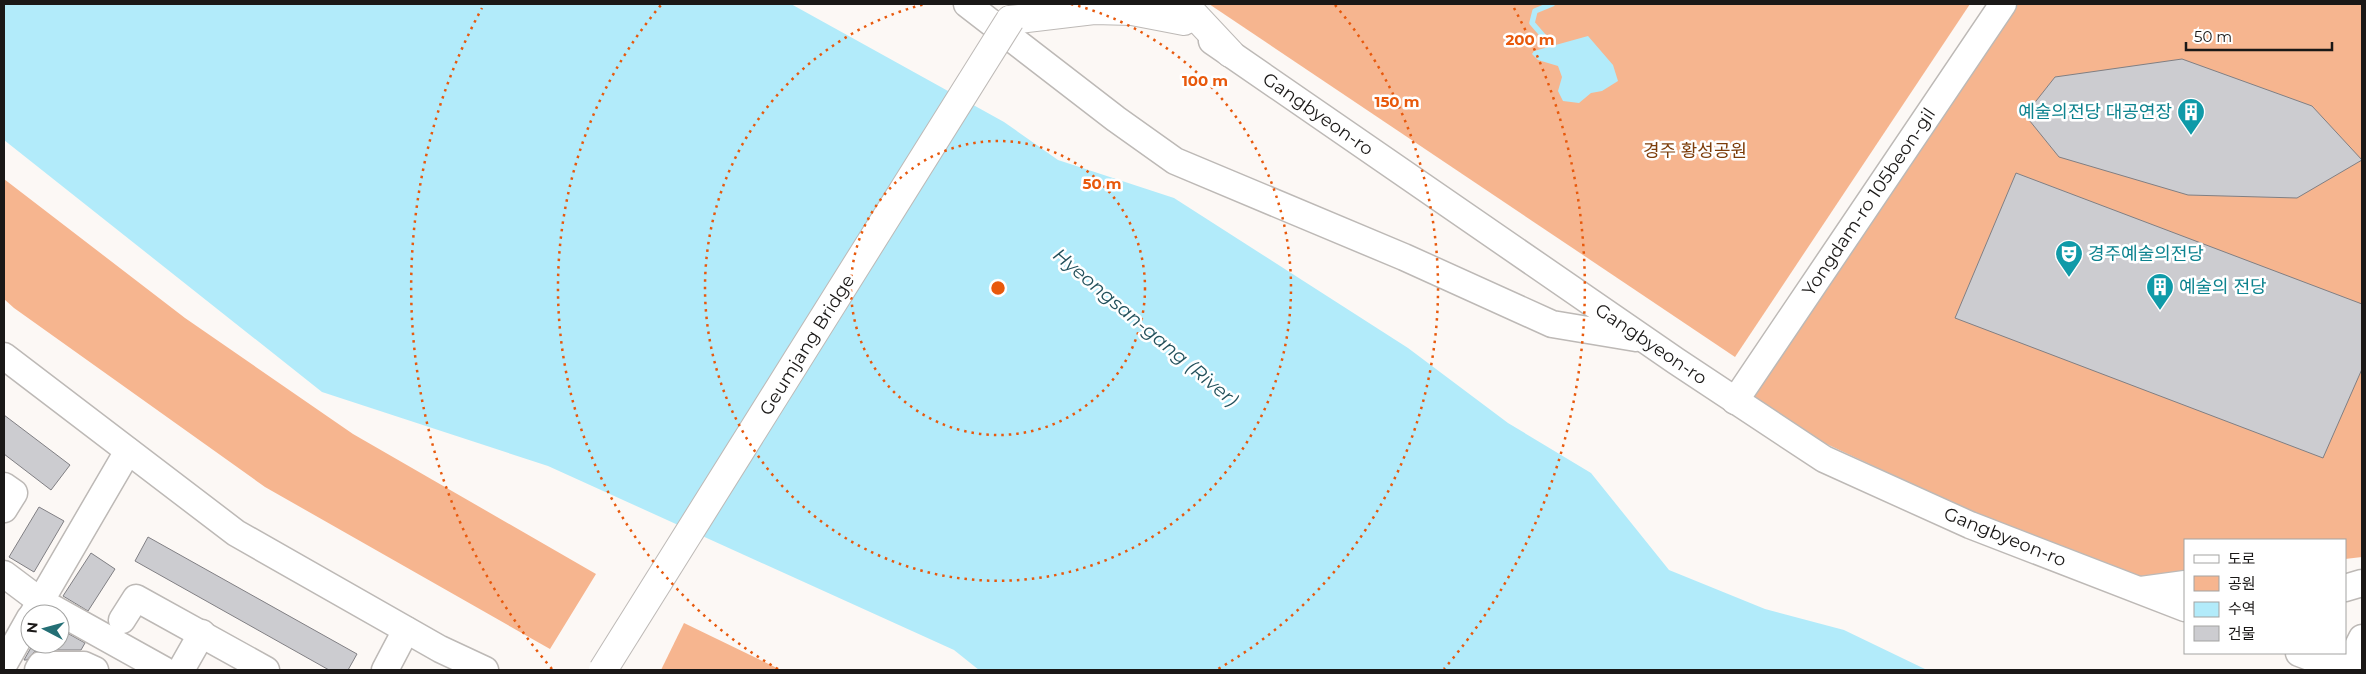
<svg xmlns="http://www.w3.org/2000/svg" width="2366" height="674" font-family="Montserrat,'Noto Sans KR',sans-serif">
<rect width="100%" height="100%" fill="#fcf8f5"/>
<g fill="#f6b58f">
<polygon points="1209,4 1970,4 1735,357"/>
<polygon points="1989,4 2362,4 2362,557 2345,559 2345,540 2185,540 2185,584 2140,591 1735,401"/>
<polygon points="4,179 185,318 353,434 596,574 550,649 265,487 14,308 4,299"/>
<polygon points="684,623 781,670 661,670"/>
</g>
<g fill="#b2ebfa">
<polygon points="4,4 791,4 1004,122 1058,160 1174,198 1408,348 1508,423 1591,473 1669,570 1765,609 1844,630 1927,670 979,670 954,650 548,466 322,392 4,140"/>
<polygon points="1588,36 1613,65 1618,81 1602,91 1591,93 1579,103 1563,101 1558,91 1562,77 1558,66 1538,60 1532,54 1534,51"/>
</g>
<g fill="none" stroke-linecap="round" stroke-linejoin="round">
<polyline stroke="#b2ebfa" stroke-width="5.5" points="1552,46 1532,23 1535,11 1552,4"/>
</g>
<g fill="#ccccd0" stroke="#807f83">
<polygon points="2182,59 2312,106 2362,160 2297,198 2188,195 2059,157 2025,115 2055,77"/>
<polygon points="2016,173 2362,304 2362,369 2323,458 1955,318"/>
<polygon points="4,415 70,465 51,490 4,454"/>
<polygon points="39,507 64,521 34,572 9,557"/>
<polygon points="148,537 357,654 348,670 329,670 135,561"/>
<polygon points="91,553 115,569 88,611 63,596"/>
<polygon points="60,629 85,643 81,650 41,650 34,652 27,660 24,660 33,644 60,644"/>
</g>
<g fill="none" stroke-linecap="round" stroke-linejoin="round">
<defs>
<g id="minor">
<polyline points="967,4 1116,119 1175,161 1404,257 1552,324 1636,338"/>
<polyline points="1212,41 1676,361 1824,459 1970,525 2185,608"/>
<polyline points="4,356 236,533 440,649 485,670"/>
<polyline points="1735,401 2003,4"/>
<polyline points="4,486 14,493 4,509"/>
<polyline points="4,574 40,601 164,670"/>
<polyline points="2345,588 2362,583"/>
<polyline points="2141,590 2185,584"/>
<polyline points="33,614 128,451"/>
<polyline points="122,620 136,598 266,670"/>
<polyline points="2299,653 2344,670"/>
<polyline points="4,664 30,618"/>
<polyline points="38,670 41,665 84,665 95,670"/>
<polyline points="181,670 202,633"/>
<polyline points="385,670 406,630"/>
<polyline points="2346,670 2362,638"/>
</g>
<g id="major">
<polyline points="1184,4 1230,53"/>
<polyline points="1010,20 1094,10 1132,11 1184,21"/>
</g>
</defs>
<use href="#minor" stroke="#bdb9b6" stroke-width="29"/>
<use href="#major" stroke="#bdb9b6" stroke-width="30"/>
<use href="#minor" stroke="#fff" stroke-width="26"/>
<use href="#major" stroke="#fff" stroke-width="28"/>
<defs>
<polyline id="major-bridge" points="603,670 1010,20"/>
</defs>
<use href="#major-bridge" stroke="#bdb9b6" stroke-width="30" stroke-linecap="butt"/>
<use href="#major-bridge" stroke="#fff" stroke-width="28"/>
</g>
<g fill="none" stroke="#e8590c" stroke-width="2.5" stroke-dasharray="2.5 5">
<circle cx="998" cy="288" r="147"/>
<path d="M1071 4A293 293 0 1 1 925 4"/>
<path d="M778 669A440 440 0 0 1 661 5M1335 5A440 440 0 0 1 1218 669"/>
<path d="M552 669A587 587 0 0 1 482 8M1514 8A587 587 0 0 1 1444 669"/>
</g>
<defs>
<symbol id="building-pin" viewBox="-11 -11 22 30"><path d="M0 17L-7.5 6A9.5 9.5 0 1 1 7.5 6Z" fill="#0f9aa8" stroke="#fff"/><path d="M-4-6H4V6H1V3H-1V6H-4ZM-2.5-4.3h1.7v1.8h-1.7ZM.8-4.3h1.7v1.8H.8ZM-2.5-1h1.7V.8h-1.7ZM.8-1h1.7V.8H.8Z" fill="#fff"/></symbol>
<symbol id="theatre-pin" viewBox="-11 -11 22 30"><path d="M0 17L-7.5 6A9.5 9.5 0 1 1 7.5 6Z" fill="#0f9aa8" stroke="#fff"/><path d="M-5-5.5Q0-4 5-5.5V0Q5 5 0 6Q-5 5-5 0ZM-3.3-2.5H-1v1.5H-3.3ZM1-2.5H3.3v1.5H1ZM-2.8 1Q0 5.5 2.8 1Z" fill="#fff"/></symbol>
</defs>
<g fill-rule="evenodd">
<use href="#building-pin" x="2175" y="96" width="32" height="43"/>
<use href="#theatre-pin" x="2053" y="238" width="32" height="43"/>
<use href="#building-pin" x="2144" y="271" width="32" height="43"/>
</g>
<g text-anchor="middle" stroke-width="5" stroke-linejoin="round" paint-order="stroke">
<g font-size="18" fill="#0d838f" stroke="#fff" text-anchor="start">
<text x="2172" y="118" text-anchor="end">예술의전당 대공연장</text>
<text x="2088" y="260">경주예술의전당</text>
<text x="2179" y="293">예술의 전당</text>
</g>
<g font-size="18" fill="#1a1817" stroke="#fff">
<text transform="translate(1318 114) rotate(35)" y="6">Gangbyeon-ro</text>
<text transform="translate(1869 202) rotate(-56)" y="6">Yongdam-ro 105beon-gil</text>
<text transform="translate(1651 344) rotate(34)" y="6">Gangbyeon-ro</text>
<text transform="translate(807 345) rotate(-58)" y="6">Geumjang Bridge</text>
<text transform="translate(2005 537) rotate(22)" y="6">Gangbyeon-ro</text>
</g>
<g font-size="18" fill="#7c3c09" stroke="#fff">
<text x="1695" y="157">경주 황성공원</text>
</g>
<g font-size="19" font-style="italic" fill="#23515c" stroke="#fff">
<text transform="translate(1146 327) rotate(40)" y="7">Hyeongsan-gang (River)</text>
</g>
</g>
<circle cx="998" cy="288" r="8" fill="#e8590c" stroke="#fff" stroke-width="2.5"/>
<g font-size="15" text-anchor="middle" font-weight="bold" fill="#e8590c" stroke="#fff" stroke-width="5" stroke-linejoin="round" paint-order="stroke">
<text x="1530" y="45">200 m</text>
<text x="1205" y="86">100 m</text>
<text x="1397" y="107">150 m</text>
<text x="1102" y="189">50 m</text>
</g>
<rect width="2366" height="674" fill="none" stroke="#1a1817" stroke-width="10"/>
<rect x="2184" y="539" width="162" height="115" fill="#ffffff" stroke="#a3a3a2"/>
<rect x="2194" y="555" width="25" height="8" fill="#ffffff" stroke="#a3a3a2"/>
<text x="2228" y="564" font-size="15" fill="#1a1817">도로</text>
<rect x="2194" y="576" width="25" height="15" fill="#f6b58f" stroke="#a3a3a2"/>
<text x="2228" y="589" font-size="15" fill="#1a1817">공원</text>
<rect x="2194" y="602" width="25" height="15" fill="#b2ebfa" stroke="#a3a3a2"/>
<text x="2228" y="614" font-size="15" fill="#1a1817">수역</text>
<rect x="2194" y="626" width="25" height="15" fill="#ccccd0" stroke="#a3a3a2"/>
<text x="2228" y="639" font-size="15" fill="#1a1817">건물</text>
<g transform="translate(45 629) rotate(276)"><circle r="24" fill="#ffffff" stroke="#a3a3a2"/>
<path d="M0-4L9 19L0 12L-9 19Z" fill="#246f75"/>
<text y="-8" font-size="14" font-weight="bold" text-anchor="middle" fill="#1a1817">N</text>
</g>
<path d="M2186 42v8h146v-8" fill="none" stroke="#1a1817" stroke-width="2.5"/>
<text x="2194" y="42" font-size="15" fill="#1a1817" stroke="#ffffff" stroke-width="4" paint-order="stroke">50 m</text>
</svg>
